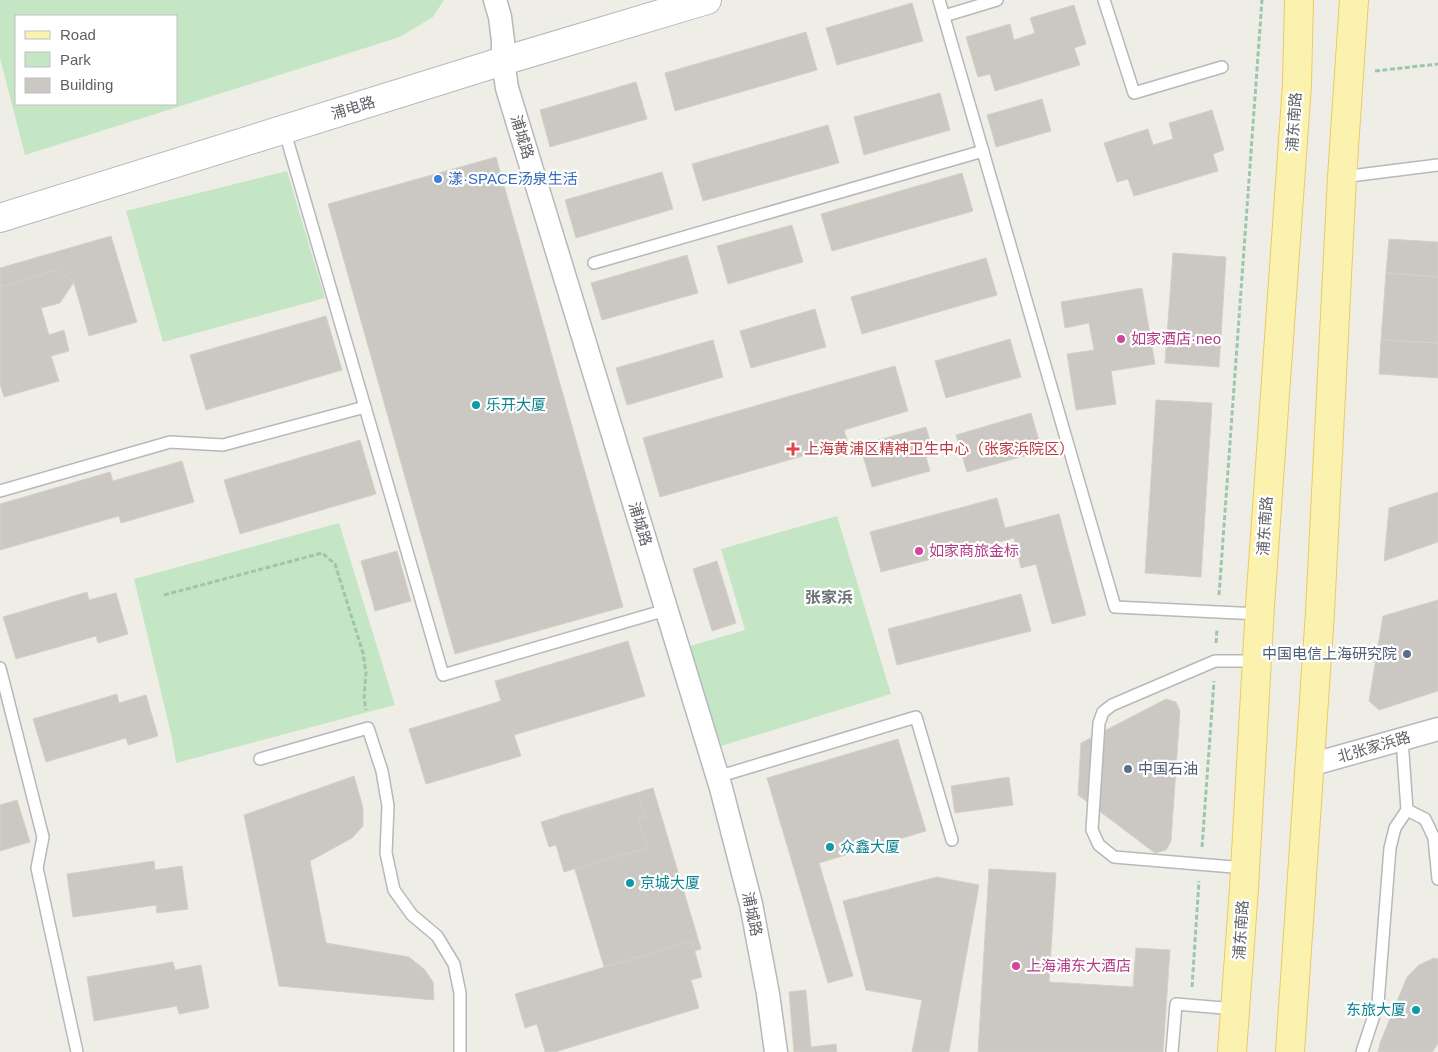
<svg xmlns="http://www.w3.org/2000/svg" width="1438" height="1052" font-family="Arial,'Noto Sans SC',sans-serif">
<rect width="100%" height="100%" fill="#efeee6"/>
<g fill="#c4e6c5" fill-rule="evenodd">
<path d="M0,0H444L433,17L400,37L25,155L0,58ZM16,16H176V104H16Z"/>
<polygon points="287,171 325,298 163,342 126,211"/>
<polygon points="837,516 891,694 721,746 690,646 745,630 721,549"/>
<polygon points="339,523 395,705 176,763 172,738 134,579"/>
</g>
<g fill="#cbc8c3" stroke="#d4d0c5">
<polygon points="912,3 923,41 837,65 826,28"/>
<polygon points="1074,5 1086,44 1074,48 1080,65 995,91 990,74 978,77 966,37 1010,24 1014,40 1035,33 1030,18"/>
<polygon points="806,32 817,70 675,111 665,73"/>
<polygon points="636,82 647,119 550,147 540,110"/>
<polygon points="940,93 950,130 864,155 854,117"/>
<polygon points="1042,99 1051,131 996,147 987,115"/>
<polygon points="1212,110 1224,150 1213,154 1218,171 1134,196 1128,179 1117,182 1104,143 1148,129 1153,145 1173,139 1169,123"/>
<polygon points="828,125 839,163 703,201 692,164"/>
<polygon points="496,157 623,607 455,654 328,204"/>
<polygon points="662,172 673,209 576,238 565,200"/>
<polygon points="962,173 973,211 832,251 821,214"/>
<polygon points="792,225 803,262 728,284 717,246"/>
<polygon points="111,236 137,322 89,336 74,283 0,304 0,268"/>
<polygon points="1389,239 1438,242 1438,277 1386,273"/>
<polygon points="1173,253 1226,257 1219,367 1165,363"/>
<polygon points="687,255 698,293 602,320 591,283"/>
<polygon points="986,258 997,295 862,334 851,297"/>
<polygon points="57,270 74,282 60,303 41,308 49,335 64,330 69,351 51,356 59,381 4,397 0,384 0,287"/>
<polygon points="1386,273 1438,277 1438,343 1381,340"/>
<polygon points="1142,288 1155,364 1111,371 1116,404 1076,410 1067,354 1094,350 1089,323 1065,328 1061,302"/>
<polygon points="815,309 826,347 751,368 740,331"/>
<polygon points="326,316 342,370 206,410 190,355"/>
<polygon points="1010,339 1021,377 946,398 935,361"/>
<polygon points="713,340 723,377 627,405 616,368"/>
<polygon points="1381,340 1438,343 1438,378 1379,374"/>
<polygon points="895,366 908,411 844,430 848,443 660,497 643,438"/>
<polygon points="1156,400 1212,403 1201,577 1145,573"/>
<polygon points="1031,413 1042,451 967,472 956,435"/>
<polygon points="926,427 934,455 926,457 930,471 872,487 860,445"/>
<polygon points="360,440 376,494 240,534 224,480"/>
<polygon points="182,461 194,502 121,523 119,516 0,550 0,504 110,472 113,481"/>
<polygon points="1438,492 1438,542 1384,561 1389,508"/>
<polygon points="997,498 1005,528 1059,514 1086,615 1052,624 1036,564 1021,568 1014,538 881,572 870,532"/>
<polygon points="397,551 411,601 375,611 361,561"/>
<polygon points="717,561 736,623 712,631 693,569"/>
<polygon points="87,592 89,600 116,593 128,634 98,643 96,636 16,659 3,617"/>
<polygon points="1021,594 1031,631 897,665 888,629"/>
<polygon points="1438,600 1438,691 1379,710 1369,701 1383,616"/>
<polygon points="628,641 645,696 514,735 521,756 426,784 409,729 501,701 495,681"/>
<polygon points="117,694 119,703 146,695 158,736 128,745 126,738 46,762 33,719"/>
<polygon points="1166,699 1176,702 1180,711 1171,841 1166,850 1155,853 1078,795 1081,743"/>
<polygon points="898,739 926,831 819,863 853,976 828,983 767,778"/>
<polygon points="354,776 363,808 363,826 352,838 310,861 326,943 409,957 425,970 433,982 434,1000 279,986 244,815"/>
<polygon points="1009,777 1013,805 955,813 951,786"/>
<polygon points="653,788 701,949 607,977 559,816"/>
<polygon points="638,793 645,818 638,819 647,848 564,872 556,845 549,847 541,822"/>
<polygon points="17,800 30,842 0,851 0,805"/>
<polygon points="154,861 155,870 182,866 188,909 157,913 156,905 73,917 67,874"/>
<polygon points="989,869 1056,873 1049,982 1133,987 1136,948 1170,950 1163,1052 978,1052"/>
<polygon points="937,877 979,885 949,1052 912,1052 922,1000 866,990 843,901"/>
<polygon points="692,941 702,977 691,980 699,1008 555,1052 545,1052 537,1024 525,1028 515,994"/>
<polygon points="1434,958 1438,959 1438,1044 1432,1052 1378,1052 1380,1043 1407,977 1419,965"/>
<polygon points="173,962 175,970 201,965 209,1008 179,1014 177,1006 94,1021 87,977"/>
<polygon points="806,990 811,1047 836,1044 837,1052 794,1052 789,992"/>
</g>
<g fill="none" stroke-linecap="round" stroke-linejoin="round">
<defs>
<g id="service">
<polyline points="939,0 1115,607 1259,614"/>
<polyline points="1104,0 1134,93 1222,67"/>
<polyline points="944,16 997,0"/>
<polyline points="284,129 443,675 666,610"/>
<polyline points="1342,177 1438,165"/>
<polyline points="594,263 983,151"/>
<polyline points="0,491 170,442 223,445 365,407"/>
<polyline points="0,668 43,837 37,868 77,1052"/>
<polyline points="260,759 368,728 382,771 388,806 386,853 394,890 412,915 437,936 454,964 460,993 460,1052"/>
<polyline points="717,777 916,717 952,840"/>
<polyline points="1407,810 1425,819 1434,838 1438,879"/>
<polyline points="1245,868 1114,857 1099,845 1092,830 1099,723 1103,712 1112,705 1215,661 1257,661"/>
<polyline points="1172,1052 1176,1004 1235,1009"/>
<polyline points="1362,1052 1378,1003 1390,848 1395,828 1407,810 1402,739"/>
</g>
<g id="minor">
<polyline points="495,0 500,17 503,41 503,61 507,88 721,788 751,904 768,994 776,1052"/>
<polyline points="1310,765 1438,729"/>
</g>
<polyline id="tertiary" points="0,218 503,61 707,0"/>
<g id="primary">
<polyline points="1232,1052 1244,888 1260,606 1297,84 1299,0"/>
<polyline points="1290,1052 1320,612 1342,177 1354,0"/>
</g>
</defs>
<use href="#service" stroke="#b6b8bc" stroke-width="14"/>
<use href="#minor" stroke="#b6b8bc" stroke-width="25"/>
<use href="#tertiary" stroke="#b6b8bc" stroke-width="30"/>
<use href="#primary" stroke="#ecca63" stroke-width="30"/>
<g stroke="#9ec6ab" stroke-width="3" stroke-dasharray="5 2.5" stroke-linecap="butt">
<polyline points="1375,71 1438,64"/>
<polyline points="164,595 322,553 335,564 363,653 366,673 364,698 366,710"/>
<polyline points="1219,595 1262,0"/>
<polyline points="1216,643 1217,629"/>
<polyline points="1202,847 1214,681"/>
<polyline points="1192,987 1199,881"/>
</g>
<use href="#service" stroke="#fff" stroke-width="11"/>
<use href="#minor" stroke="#fff" stroke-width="22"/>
<use href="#tertiary" stroke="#fff" stroke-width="28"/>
<use href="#primary" stroke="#fcf2af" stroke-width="28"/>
</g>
<circle fill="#3f7fe0" stroke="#fff" stroke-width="2" cx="438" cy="179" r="5"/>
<g fill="#d1479c" stroke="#fff" stroke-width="2">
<circle cx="1121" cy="339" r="5"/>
<circle cx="919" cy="551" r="5"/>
<circle cx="1016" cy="966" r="5"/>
</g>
<g fill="#0f9aa8" stroke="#fff" stroke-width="2">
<circle cx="476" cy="405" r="5"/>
<circle cx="830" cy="847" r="5"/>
<circle cx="630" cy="883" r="5"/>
<circle cx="1416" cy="1010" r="5"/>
</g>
<path fill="#e0444e" stroke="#fff" stroke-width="2" d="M790.5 441.5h5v5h5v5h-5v5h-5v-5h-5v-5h5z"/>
<g fill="#5c6f8a" stroke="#fff" stroke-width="2">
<circle cx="1407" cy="654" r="5"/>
<circle cx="1128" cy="769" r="5"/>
</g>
<g text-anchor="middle" stroke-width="4.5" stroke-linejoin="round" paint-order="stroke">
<g font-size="15" fill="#5e6166" stroke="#fff">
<text transform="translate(353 108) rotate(-17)" y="5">浦电路</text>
<text transform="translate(1294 122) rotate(-86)" y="5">浦东南路</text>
<text transform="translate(522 137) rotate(73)" y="5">浦城路</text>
<text transform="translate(640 524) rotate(73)" y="5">浦城路</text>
<text transform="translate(1265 526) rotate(-86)" y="5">浦东南路</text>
<text transform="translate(1374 747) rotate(-16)" y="5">北张家浜路</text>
<text transform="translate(752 914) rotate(78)" y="5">浦城路</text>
<text transform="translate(1241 930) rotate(-86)" y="5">浦东南路</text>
</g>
<g font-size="15" fill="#366cbe" stroke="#fff" text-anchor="start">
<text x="448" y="184">漾·SPACE汤泉生活</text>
</g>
<g font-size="15" fill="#b23c85" stroke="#fff" text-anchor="start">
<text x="1131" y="344">如家酒店·neo</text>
<text x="929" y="556">如家商旅金标</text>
<text x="1026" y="971">上海浦东大酒店</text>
</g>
<g font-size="15" fill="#0d838f" stroke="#fff" text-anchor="start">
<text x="486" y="410">乐开大厦</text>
<text x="840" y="852">众鑫大厦</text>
<text x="640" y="888">京城大厦</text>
<text x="1406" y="1015" text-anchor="end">东旅大厦</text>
</g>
<g font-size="15" fill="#be3a42" stroke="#fff" text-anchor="start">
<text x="804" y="454">上海黄浦区精神卫生中心（张家浜院区）</text>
</g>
<g font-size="15" fill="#4e5e75" stroke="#fff" text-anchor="end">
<text x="1397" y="659">中国电信上海研究院</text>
<text x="1138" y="774" text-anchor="start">中国石油</text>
</g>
<g font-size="16" font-weight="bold" fill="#6f7378" stroke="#fff">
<text x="829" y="603">张家浜</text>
</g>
</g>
<rect x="15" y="15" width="162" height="90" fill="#ffffff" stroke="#bfc0c2"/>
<rect x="25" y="31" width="25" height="8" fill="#fcf2af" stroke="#bfc0c2"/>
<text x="60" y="40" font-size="15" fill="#5e6166">Road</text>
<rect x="25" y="52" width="25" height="15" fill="#c4e6c5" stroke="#bfc0c2"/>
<text x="60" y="65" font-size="15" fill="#5e6166">Park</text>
<rect x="25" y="78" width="25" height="15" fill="#cbc8c3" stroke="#bfc0c2"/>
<text x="60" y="90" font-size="15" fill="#5e6166">Building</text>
</svg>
